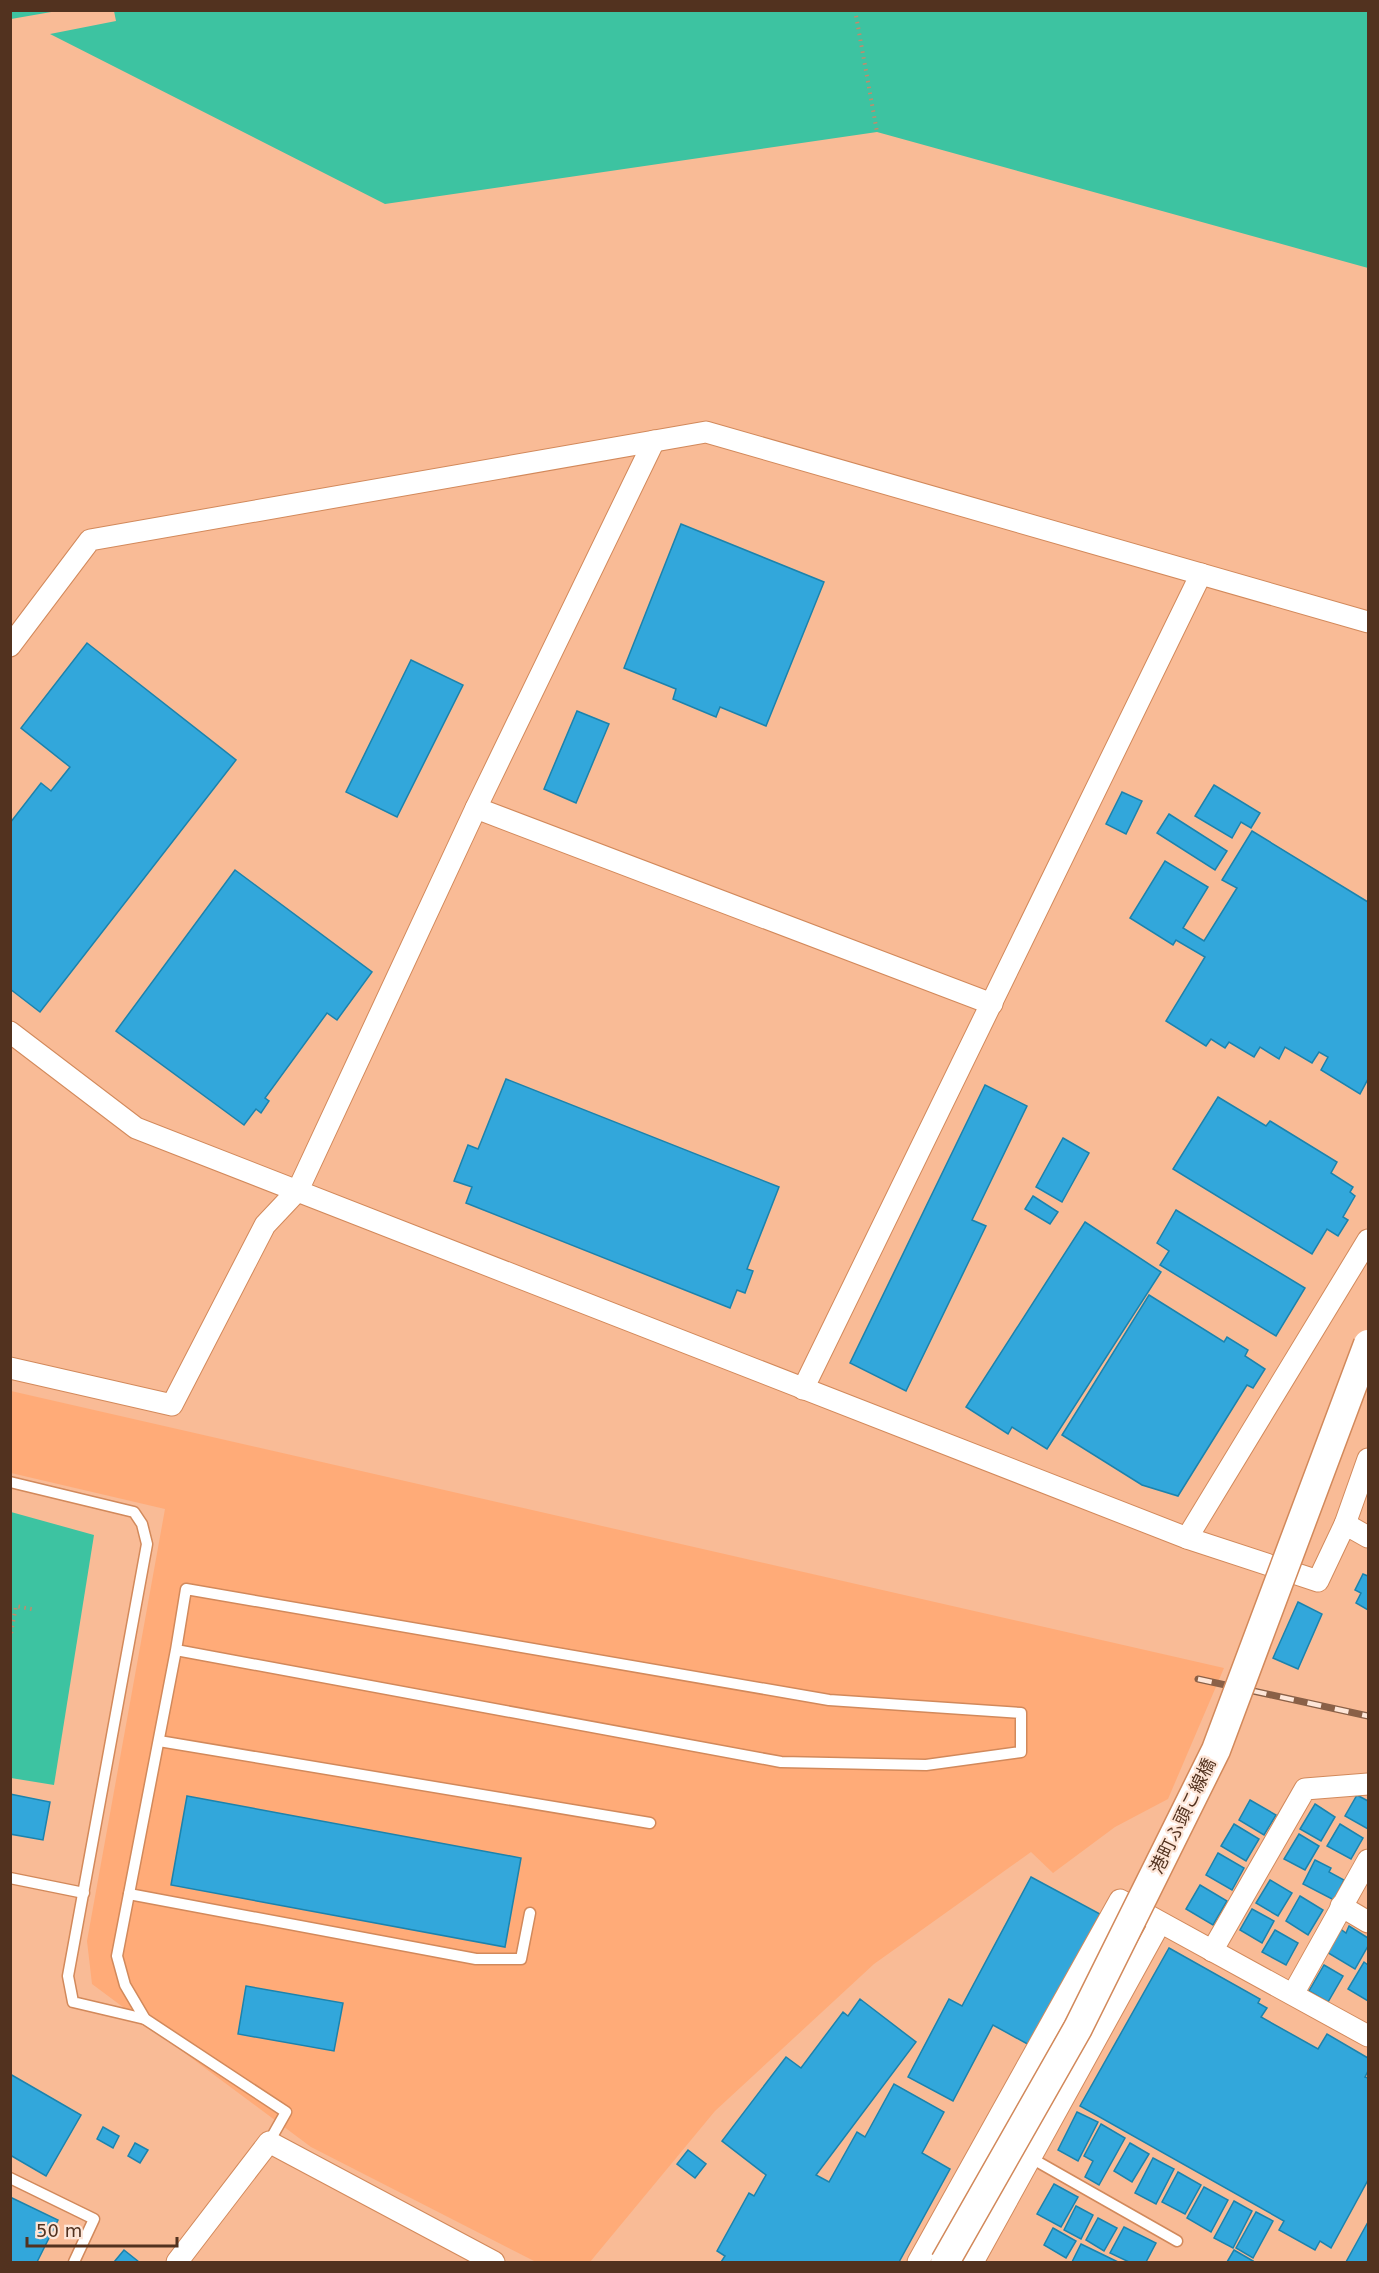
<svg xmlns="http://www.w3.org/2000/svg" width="1379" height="2273" font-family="'DejaVu Sans','Noto Sans JP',sans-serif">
<rect width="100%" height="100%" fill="#f9bb96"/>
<polygon fill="#ffab78" points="11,1391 1224,1668 1168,1799 1115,1827 1053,1873 1031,1852 874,1964 715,2111 590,2262 536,2262 311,2147 92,1984 87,1941 165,1509 11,1473"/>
<g fill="#3dc3a1">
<polygon points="11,10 57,10 57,11 11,19"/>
<polygon points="114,11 1368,11 1368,268 877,132 385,204 50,34 116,21"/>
<polygon points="11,1512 94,1535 54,1785 11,1778"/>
</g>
<g fill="#32a7db" stroke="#1b83ad" stroke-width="1.5">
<polygon points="681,524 824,582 766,726 720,707 716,717 673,699 676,689 624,668"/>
<polygon points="87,643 236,760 40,1012 10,989 10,823 41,783 51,791 70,767 21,728"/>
<polygon points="411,660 463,685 397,817 346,792"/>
<polygon points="577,711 609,724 576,803 544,789"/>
<polygon points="1214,785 1260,813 1251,828 1241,822 1232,838 1195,816"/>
<polygon points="1122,792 1142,801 1126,834 1106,824"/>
<polygon points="1169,814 1227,851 1215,870 1157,833"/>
<polygon points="1252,831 1368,902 1368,1079 1360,1094 1321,1070 1328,1057 1319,1052 1312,1063 1285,1047 1279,1059 1260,1047 1254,1057 1229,1042 1225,1048 1211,1039 1206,1046 1166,1021 1205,957 1176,940 1173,945 1130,918 1165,861 1208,887 1183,928 1204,941 1237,888 1222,880"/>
<polygon points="235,870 372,972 337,1020 327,1013 265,1098 269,1101 261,1113 256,1109 244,1125 116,1031"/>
<polygon points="506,1079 779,1187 747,1269 753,1271 745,1293 737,1290 730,1308 466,1203 472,1187 454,1181 468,1145 478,1149"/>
<polygon points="985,1085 1027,1106 972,1220 986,1226 906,1391 850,1363"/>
<polygon points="1218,1097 1266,1126 1270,1121 1337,1162 1331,1173 1353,1187 1350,1192 1355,1196 1343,1217 1348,1220 1338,1236 1327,1229 1312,1254 1173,1169"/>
<polygon points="1063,1138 1089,1153 1062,1202 1036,1187"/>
<polygon points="1033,1196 1058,1212 1050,1224 1025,1209"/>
<polygon points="1176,1210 1305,1288 1276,1336 1160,1265 1169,1251 1157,1243"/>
<polygon points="1085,1222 1161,1272 1047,1449 1012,1427 1008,1434 966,1407"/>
<polygon points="1149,1295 1224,1342 1227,1337 1248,1350 1245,1356 1265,1369 1253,1388 1247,1385 1178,1496 1142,1485 1062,1435"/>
<polygon points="1363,1574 1368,1576 1368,1610 1356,1603 1361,1593 1355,1590"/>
<polygon points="1298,1602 1322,1614 1298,1669 1273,1658"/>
<polygon points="10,1794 50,1802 43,1840 10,1834"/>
<polygon points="1357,1795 1368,1801 1368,1829 1345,1816"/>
<polygon points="187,1796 521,1858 505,1947 171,1885"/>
<polygon points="1250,1800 1276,1815 1264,1835 1239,1820"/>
<polygon points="1315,1804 1335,1817 1321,1841 1300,1829"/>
<polygon points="1234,1824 1259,1839 1246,1861 1221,1846"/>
<polygon points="1340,1824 1363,1838 1351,1859 1327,1846"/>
<polygon points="1299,1834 1319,1846 1305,1870 1284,1859"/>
<polygon points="1218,1853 1244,1868 1232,1890 1206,1875"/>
<polygon points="1315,1860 1331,1868 1329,1872 1344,1880 1334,1900 1303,1884"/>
<polygon points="1031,1877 1100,1914 1031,2046 993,2025 953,2101 908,2077 949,1999 962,2006"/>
<polygon points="1270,1880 1292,1893 1278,1916 1256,1903"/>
<polygon points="1200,1885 1227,1901 1213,1925 1186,1909"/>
<polygon points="1300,1896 1323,1910 1308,1935 1286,1921"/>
<polygon points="1252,1909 1274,1921 1262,1943 1240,1930"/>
<polygon points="1349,1926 1368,1938 1368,1946 1355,1969 1325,1951 1339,1928 1346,1933"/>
<polygon points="1275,1930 1298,1943 1286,1965 1262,1952"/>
<polygon points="1169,1948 1260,1999 1258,2003 1267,2008 1261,2017 1318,2049 1327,2034 1368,2058 1368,2071 1365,2077 1368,2078 1368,2180 1331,2248 1320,2241 1315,2250 1279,2230 1284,2221 1080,2106"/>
<polygon points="1364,1962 1368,1965 1368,2001 1348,1989"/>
<polygon points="1324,1965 1343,1976 1328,2002 1309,1991"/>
<polygon points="246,1986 343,2003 334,2051 238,2034"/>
<polygon points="860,1999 916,2042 816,2175 829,2182 857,2132 865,2137 894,2084 944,2112 922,2153 950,2169 899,2262 721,2262 725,2256 717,2251 749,2193 754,2196 766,2175 722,2141 786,2057 801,2068 843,2012 848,2016"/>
<polygon points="10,2074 81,2115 46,2176 10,2155"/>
<polygon points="1077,2112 1098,2122 1078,2161 1058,2150"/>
<polygon points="1101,2124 1125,2138 1099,2185 1085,2177 1093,2161 1084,2156"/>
<polygon points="103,2127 119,2136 113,2148 97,2139"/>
<polygon points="135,2143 148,2150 140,2163 128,2156"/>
<polygon points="1130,2143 1149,2154 1132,2182 1114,2171"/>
<polygon points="688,2150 706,2164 695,2178 677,2164"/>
<polygon points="1153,2158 1174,2169 1156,2204 1135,2193"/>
<polygon points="1178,2172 1201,2185 1185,2214 1162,2202"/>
<polygon points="1054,2184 1078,2197 1061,2227 1037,2214"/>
<polygon points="1204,2187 1228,2200 1211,2232 1187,2218"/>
<polygon points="10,2197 58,2220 37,2262 10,2262"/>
<polygon points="1234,2201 1252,2211 1233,2248 1214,2238"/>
<polygon points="1076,2206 1093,2215 1081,2239 1064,2230"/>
<polygon points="1256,2212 1273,2221 1253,2258 1236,2248"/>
<polygon points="1098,2218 1117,2228 1104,2251 1086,2240"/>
<polygon points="1368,2222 1368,2262 1346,2262"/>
<polygon points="1124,2227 1156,2243 1146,2262 1129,2262 1110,2253"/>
<polygon points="1053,2228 1076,2241 1066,2258 1044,2245"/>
<polygon points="1081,2244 1118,2262 1072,2262"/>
<polygon points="124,2250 139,2262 114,2262"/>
<polygon points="1234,2250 1253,2261 1252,2262 1227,2262"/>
</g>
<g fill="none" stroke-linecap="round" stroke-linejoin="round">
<defs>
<g id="lane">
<polyline points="10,1482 134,1512 142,1524 147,1544 68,1976 73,2002 145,2019"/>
<polyline points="176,1650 781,1762 926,1765 1021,1752 1021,1713 829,1700 186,1589 176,1650 117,1956 125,1985 145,2019 286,2112 269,2142"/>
<polyline points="159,1741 650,1823"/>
<polyline points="10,1878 84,1893"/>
<polyline points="129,1894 476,1959 521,1959 530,1913"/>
<polyline points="1031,2158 1177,2241"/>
<polyline points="10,2178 94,2219 74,2262"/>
</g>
<g id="street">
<polyline points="10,646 90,540 706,432 1368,622"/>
<polyline points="476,808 992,1004"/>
<polyline points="10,1032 136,1128 1187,1538 1318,1581 1345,1524 1368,1537"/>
<polyline points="10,1368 172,1405 265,1225 298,1190 476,808 654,441"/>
<polyline points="803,1389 1201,574"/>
<polyline points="1345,1524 1368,1459"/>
<polyline points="1187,1538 1368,1240"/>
<polyline points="1341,1906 1368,1922"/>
<polyline points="1212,1951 1305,1789 1368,1784"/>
<polyline points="1293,1994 1368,1860"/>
<polyline points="177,2262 269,2142 494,2262"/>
<polyline points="918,2262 1120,1900 1368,2036"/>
<polyline points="973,2262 1160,1923"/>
</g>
</defs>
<use href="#lane" stroke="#d2895b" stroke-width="13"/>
<use href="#street" stroke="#d2895b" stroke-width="23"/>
<g stroke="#bf8c6d" stroke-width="4" stroke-dasharray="1.5 4.5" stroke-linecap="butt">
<polyline points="855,10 877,132"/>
<polyline points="10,1639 16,1606 36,1610"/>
</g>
<use href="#lane" stroke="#fff" stroke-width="10"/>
<use href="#street" stroke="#fff" stroke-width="21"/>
<defs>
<polyline id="rail" points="1198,1679 1368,1716"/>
</defs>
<use href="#rail" stroke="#8a6047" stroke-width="7"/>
<use href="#rail" stroke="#fee6d8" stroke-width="4.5" stroke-dasharray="14" stroke-linecap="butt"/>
<defs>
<polyline id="secondary-bridge" points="945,2262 1078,2028 1216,1750 1368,1344"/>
</defs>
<use href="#secondary-bridge" stroke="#d2895b" stroke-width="31" stroke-linecap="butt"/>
<use href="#secondary-bridge" stroke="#fff" stroke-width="28"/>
</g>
<g text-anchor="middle" stroke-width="4.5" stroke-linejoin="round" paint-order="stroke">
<g font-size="18" fill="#52321f" stroke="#fee6d8">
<text transform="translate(1183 1816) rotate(-64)" y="6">港町ふ頭こ線橋</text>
</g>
</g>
<rect width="1379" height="2273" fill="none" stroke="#52321f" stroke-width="24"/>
<path d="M27 2237v9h150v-9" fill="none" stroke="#52321f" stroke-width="3"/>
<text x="36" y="2237" font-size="18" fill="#52321f" stroke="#fee6d8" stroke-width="4.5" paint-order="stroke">50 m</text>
</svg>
